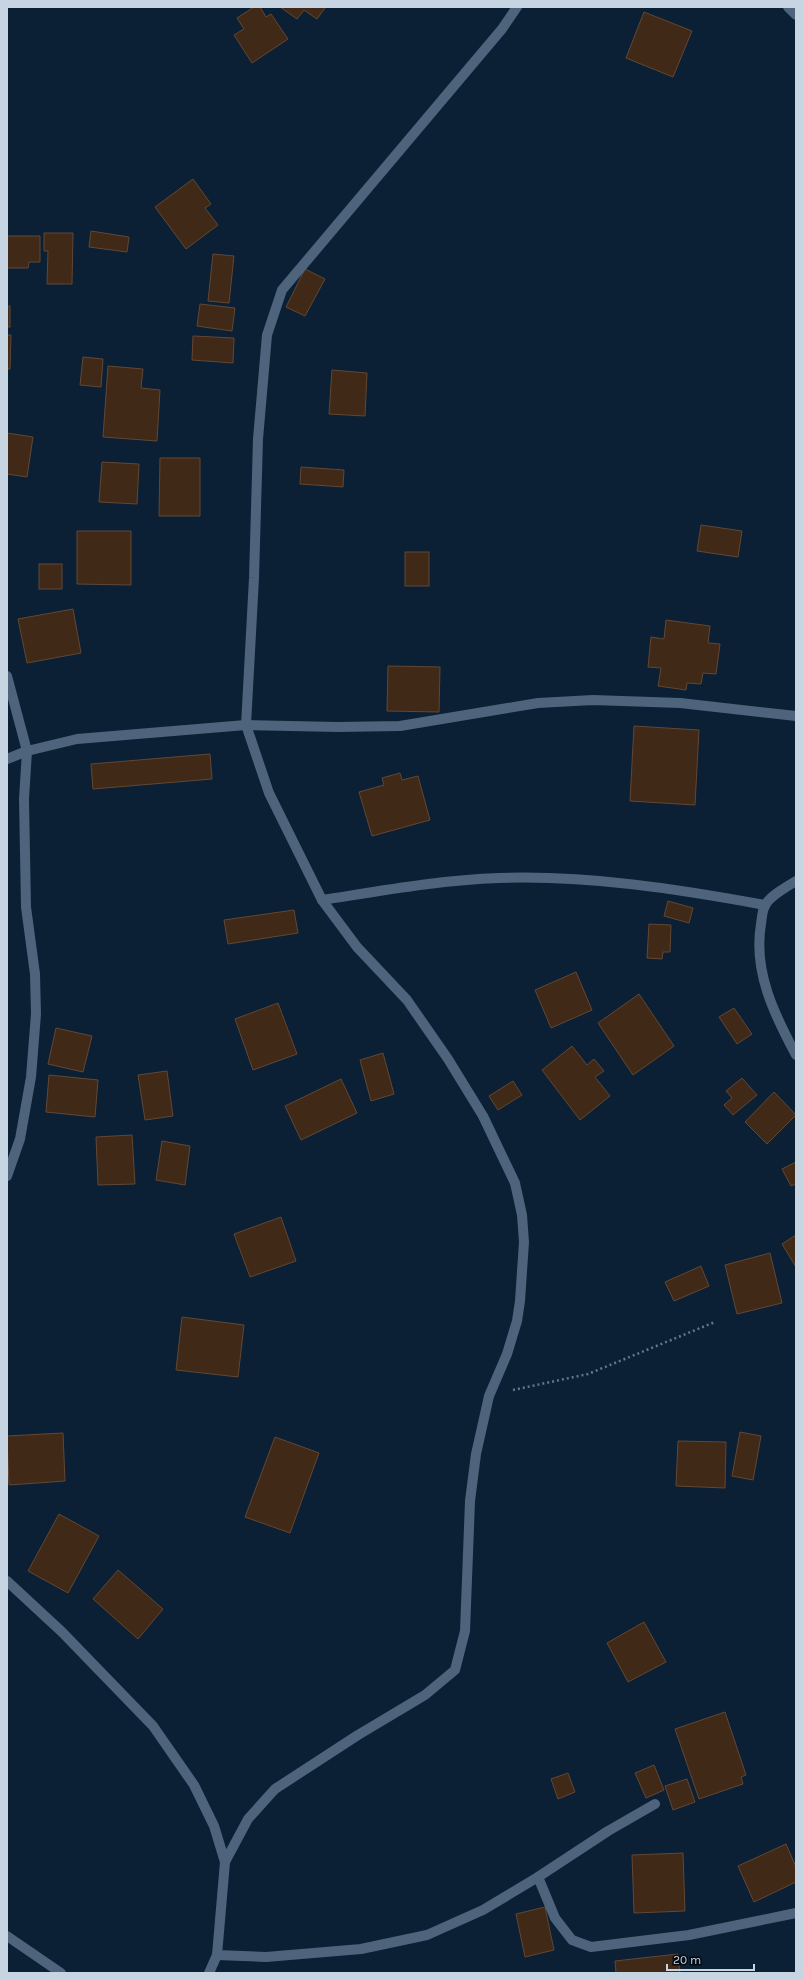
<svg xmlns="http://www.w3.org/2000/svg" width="803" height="1980" font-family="Karla,sans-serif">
<rect width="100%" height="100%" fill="#0b2034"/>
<g fill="#412917" stroke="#624734">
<polygon points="254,7 260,7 266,17 271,14 288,39 252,63 234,35 244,29 237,18"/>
<polygon points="280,7 324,7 325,8 317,19 304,10 297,19"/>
<polygon points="644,12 692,31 673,77 626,58"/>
<polygon points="193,179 211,204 205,208 218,225 186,249 155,207"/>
<polygon points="91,231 129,237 127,252 89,247"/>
<polygon points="44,233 73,233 72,284 47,284 48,251 44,251"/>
<polygon points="7,236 40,236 40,262 29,262 28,268 7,268"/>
<polygon points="213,254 234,256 229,303 208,301"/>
<polygon points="305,269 325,279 305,316 286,307"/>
<polygon points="200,304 235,308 232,331 197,326"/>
<rect x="7" y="306" width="3" height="21"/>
<polygon points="7,335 11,335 10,369 7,369"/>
<polygon points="193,336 234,338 233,363 192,360"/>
<polygon points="83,357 103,359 101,387 80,385"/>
<polygon points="108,366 143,369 141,388 160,390 157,441 103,437"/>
<polygon points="332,370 367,373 365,416 329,414"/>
<polygon points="7,433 33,437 27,477 7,474"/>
<polygon points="160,458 200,458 200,516 159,516"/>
<polygon points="102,462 139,464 137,504 99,502"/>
<polygon points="301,467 344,470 343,487 300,484"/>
<polygon points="701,525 742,531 738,557 697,551"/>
<polygon points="77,531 131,531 131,585 77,584"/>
<rect x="405" y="552" width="24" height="34"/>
<rect x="39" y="564" width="23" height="25"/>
<polygon points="73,609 81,653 27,663 18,619"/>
<polygon points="666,620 710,626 708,643 720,644 716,674 703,673 701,684 687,683 686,690 658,686 661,668 648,667 651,637 664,639"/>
<polygon points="388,666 440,667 439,712 387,711"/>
<polygon points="634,726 699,730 695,805 630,801"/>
<polygon points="210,754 212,779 93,789 91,764"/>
<polygon points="400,773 402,780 418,776 430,820 372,836 359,792 384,785 382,778"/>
<polygon points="668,901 693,908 689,923 664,916"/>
<polygon points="294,910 298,933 228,944 224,920"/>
<polygon points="649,924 671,925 670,952 663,952 662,959 647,958"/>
<polygon points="576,972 592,1010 551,1028 535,990"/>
<polygon points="639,994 674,1046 633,1075 598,1023"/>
<polygon points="278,1003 297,1054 253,1070 235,1019"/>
<polygon points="734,1008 752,1034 737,1044 719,1017"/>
<polygon points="56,1028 92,1036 83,1072 48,1064"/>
<polygon points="572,1046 587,1065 594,1059 604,1071 595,1077 610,1096 580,1120 542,1070"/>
<polygon points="383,1053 394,1094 371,1101 360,1060"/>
<polygon points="167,1071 173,1116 145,1120 138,1075"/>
<polygon points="49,1075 98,1080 95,1117 46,1112"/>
<polygon points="742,1078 757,1095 733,1115 724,1105 732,1098 726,1091"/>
<polygon points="341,1079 357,1113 301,1140 285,1106"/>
<polygon points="513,1081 522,1095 498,1110 489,1096"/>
<polygon points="774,1092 796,1115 767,1144 745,1122"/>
<polygon points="132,1135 135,1184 98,1185 96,1137"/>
<polygon points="162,1141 190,1146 185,1185 156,1180"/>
<polygon points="796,1162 796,1184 791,1186 782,1169"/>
<polygon points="281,1217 296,1261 250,1277 234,1234"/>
<polygon points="796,1235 796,1267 782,1244"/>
<polygon points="770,1253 782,1303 737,1314 725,1265"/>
<polygon points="701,1266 709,1286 674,1301 665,1282"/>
<polygon points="182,1317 244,1325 238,1377 176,1370"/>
<polygon points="740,1432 761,1436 753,1480 732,1476"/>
<polygon points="63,1433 65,1481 9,1485 7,1436"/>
<polygon points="275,1437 319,1453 290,1533 245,1517"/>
<polygon points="678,1441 726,1442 725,1488 676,1486"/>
<polygon points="59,1514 99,1536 68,1593 28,1571"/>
<polygon points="118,1570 163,1609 138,1639 93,1599"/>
<polygon points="644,1622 666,1662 628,1682 607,1643"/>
<polygon points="725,1712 746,1775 741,1777 743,1784 699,1799 675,1729"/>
<polygon points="654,1765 664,1790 646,1798 635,1773"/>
<polygon points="568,1773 575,1792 558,1799 551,1779"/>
<polygon points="687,1779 695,1802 673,1810 665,1786"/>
<polygon points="786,1844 796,1867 796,1882 754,1902 738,1866"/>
<polygon points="683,1853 685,1911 634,1913 632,1855"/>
<polygon points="545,1907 554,1950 525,1957 516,1914"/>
<polygon points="678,1954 680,1973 616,1973 615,1961"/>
</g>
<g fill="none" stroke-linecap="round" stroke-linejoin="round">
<polyline stroke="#678" stroke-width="2.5" stroke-dasharray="2 3" stroke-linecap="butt" points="513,1390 588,1374 715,1322"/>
<g stroke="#4d647c" stroke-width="10">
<polyline points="788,7 796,15"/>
<polyline points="7,676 27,751 24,799 26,907 35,974 36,1014 31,1077 20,1139 7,1176"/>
<polyline points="7,759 27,751 77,739 246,725 338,727 400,726 538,703 593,700 680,703 796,716"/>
<path d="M796,881C788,886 768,897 765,906C762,911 762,918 761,924C753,971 774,1014 796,1055"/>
<path d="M322,900C380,891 440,880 499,878C588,875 678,889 765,905"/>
<polyline points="7,1581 62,1632 153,1726 194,1785 214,1826 225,1862"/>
<polyline points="538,1877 555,1918 572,1940 591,1947 689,1935 796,1913"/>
<polyline points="7,1936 61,1973"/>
<polyline points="217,1955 266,1957 361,1949 427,1935 483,1910 538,1877 608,1831 655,1804"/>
<polyline points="209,1973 217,1955 225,1862 248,1819 275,1789 358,1735 425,1695 455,1670 465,1631 470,1501 476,1454 489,1396 507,1354 517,1321 520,1301 524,1242 522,1215 515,1183 483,1116 448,1059 407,1000 357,947 322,900 269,793 246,725 254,578 258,439 267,335 282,290 502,29 517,7"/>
</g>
</g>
<rect width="803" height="1980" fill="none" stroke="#c7d4e2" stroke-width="16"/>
<path d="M667 1964v6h87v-6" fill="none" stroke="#c7d4e2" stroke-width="2"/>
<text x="673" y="1964" font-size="12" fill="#c7d4e2" stroke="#030912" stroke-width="3" paint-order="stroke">20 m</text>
</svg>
